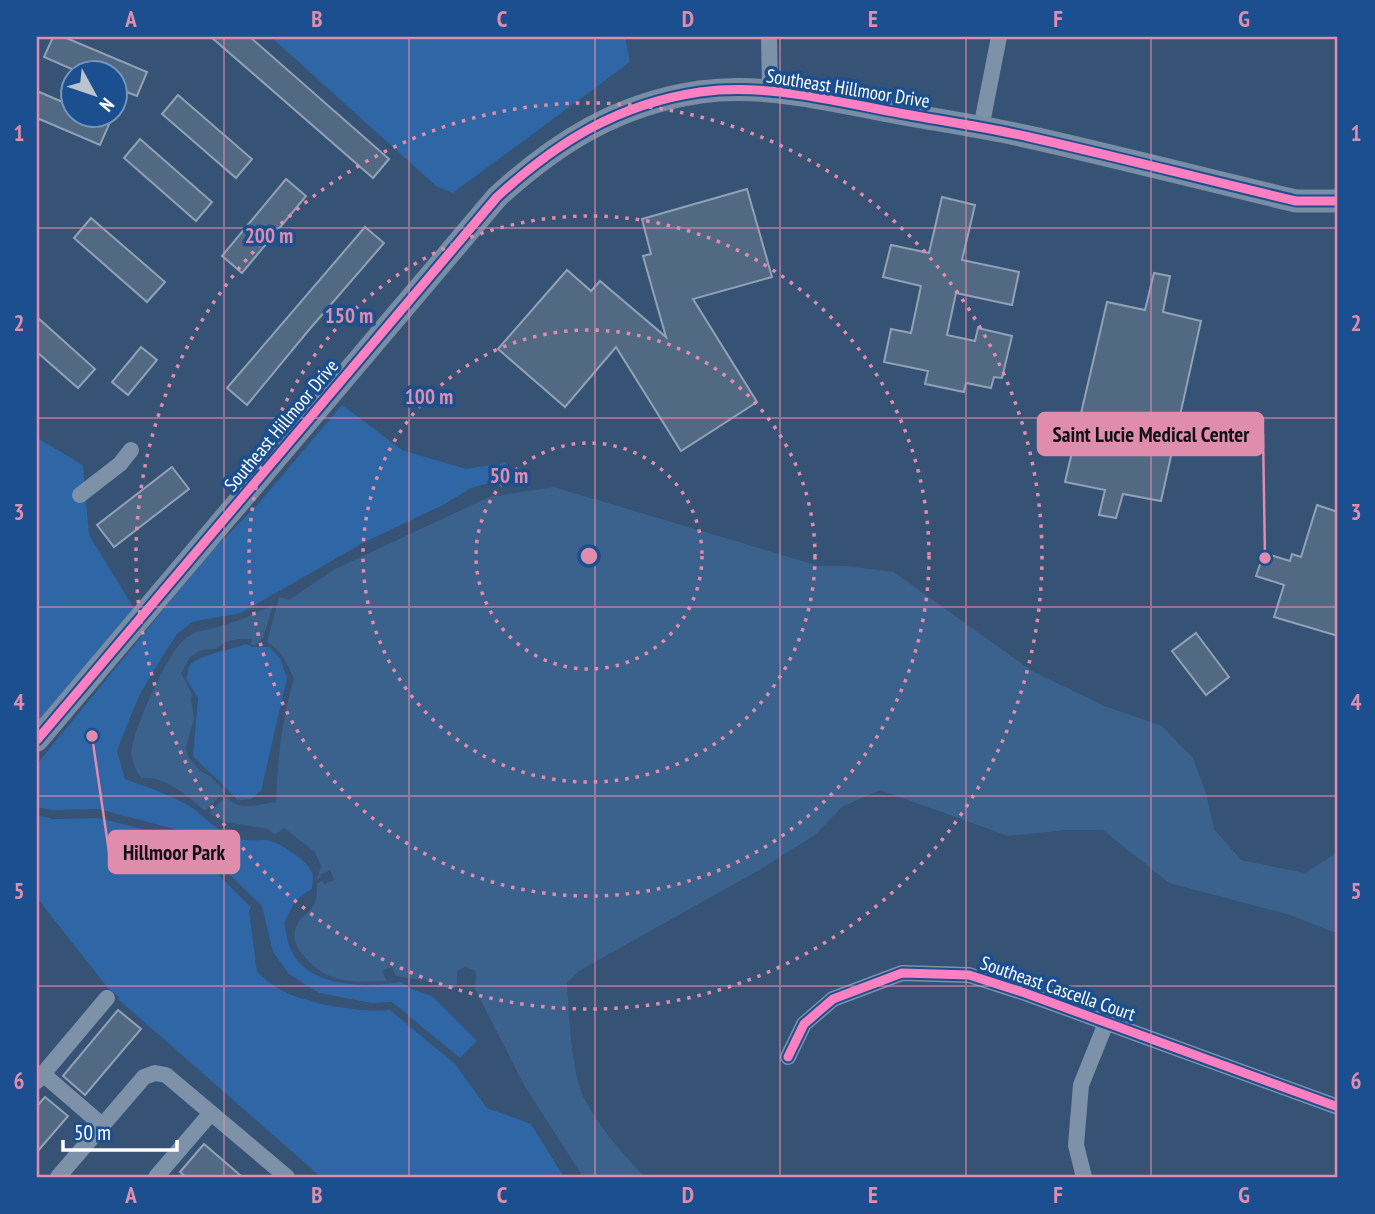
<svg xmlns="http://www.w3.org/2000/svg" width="1375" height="1214" font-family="'PT Sans Narrow',sans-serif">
<rect width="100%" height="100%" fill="#365274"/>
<g fill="#2f66a5">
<polygon points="271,37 625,37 630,62 453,193 436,186"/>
<path d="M342,405L402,450L466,469L505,463L508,478L471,488L445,504L363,543L241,613L192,622L177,634L162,657L140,694L129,720L117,751L125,779C148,788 173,795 194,809C205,818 215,828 228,835C245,842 249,840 265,840C277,840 309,861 312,873C314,877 312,884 312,889L296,900L284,923C286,931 287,942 291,950C310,989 366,987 401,982L409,988L432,996L477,1041L460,1058L392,1002L372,1003L319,993L289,974L273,952L262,906L186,832L98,809L51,810L37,807V764L209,554L259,503Z"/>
<polygon points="37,438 83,465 89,535 135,610 37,727"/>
<path d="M246,644L252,647H269L280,658L287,678L261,791L251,799L237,800C224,783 207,772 193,756L198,698L186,678L190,664C206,653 227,651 246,644Z"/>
<path d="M40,816L53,819L98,818L182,839L251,907L249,911L257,972C262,976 268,982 274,986C299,1003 360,1013 390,1010L455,1064L487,1108L531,1124L564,1177H321L118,999L119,997L108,988L37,898V819Z"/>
</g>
<g fill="#3b618d">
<path d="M554,487L819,566H846L894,572L1032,671L1107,707L1162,726L1193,758L1206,793L1214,829L1241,860L1305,873L1338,852V934L1290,915L1169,883L1103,830H1066L1008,836L880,790L842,807L815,835L761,869L579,971L567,983C569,1014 571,1073 585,1100C601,1129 623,1155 645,1177H583L524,1085L475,989L476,971L465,967L457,971V983L453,989L445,988L439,983L396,976L392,967L382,971L387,981C353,982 327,985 303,955C297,948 293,940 295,931C297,919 308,914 314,905C317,900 317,891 317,884L322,881L325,884L334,880L330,870L320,875L321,877L317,879L321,866L315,852L284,828L275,835L268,829L225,822L209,813L228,795C233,813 262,804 276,802C278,756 281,723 294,679C287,664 282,650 267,642L279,597L289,600L335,569L489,497Z"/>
<path d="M273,605L263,638L254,646L251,644L252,639H238L225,642L216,649L201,650L190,657L181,673L192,694L191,700L194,718L186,748L188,756L199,770L211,777L225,791L205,811C188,796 165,776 141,778C135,769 130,759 132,748C136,725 168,650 187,637C199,629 214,629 228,624C244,619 258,612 273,605Z"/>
</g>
<g fill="#526984" stroke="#92a2b6" stroke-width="2">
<polygon points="53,37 64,37 147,72 137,96 116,88 116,74 83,74 44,57"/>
<polygon points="211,37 250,37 389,159 373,178"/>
<polygon points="37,91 74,107 74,116 94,116 110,122 100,145 37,118"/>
<polygon points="178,95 252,159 236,178 162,114"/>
<polygon points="140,139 212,202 196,221 124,158"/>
<polygon points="286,179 306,196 242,273 222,256"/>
<polygon points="747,189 772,277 693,299 757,402 681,451 616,347 565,407 498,349 567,270 591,291 600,281 666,337 643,256 651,254 642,219"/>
<polygon points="942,197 975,205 962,260 1019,272 1012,305 956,293 947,335 975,341 978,328 1012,336 1002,378 994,377 991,388 966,383 964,392 925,384 928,371 884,362 891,329 911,333 921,286 883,277 891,245 929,253"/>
<polygon points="91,218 165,282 147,302 74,238"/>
<polygon points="365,227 384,243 308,331 247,405 227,388"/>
<polygon points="1154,273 1170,276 1163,312 1201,321 1161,501 1123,494 1116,518 1099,515 1105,490 1065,482 1107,302 1145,310"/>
<polygon points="37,317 95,369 78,388 37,352"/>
<polygon points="141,347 157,360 128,395 112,382"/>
<polygon points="172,467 189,489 114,547 97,525"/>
<polygon points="1317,505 1338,512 1338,636 1274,617 1284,585 1256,576 1264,553 1290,561 1292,554 1301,557"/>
<polygon points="1196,633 1229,677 1206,695 1172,651"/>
<polygon points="118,1010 141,1029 85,1095 63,1076"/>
<polygon points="45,1097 68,1116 37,1152 37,1106"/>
<polygon points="204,1144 233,1169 242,1177 186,1177 180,1172"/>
</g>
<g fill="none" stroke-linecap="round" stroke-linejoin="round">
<g stroke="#7d92a8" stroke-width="16">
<polyline points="769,37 770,90"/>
<polyline points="981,128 999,37"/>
<polyline points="80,495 120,464 131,450"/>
<polyline points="788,1057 804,1024 833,999 902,973 969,975 1025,993 1338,1107"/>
<polyline points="43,1074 102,1125"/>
<polyline points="37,1081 107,998"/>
<polyline points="58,1177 144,1077 155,1073 166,1075 287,1177"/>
<polyline points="156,1177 211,1113"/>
<polyline points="1084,1177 1076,1145 1081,1085 1106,1023"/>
</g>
<path stroke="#798da4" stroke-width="23" d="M37,740L497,197C557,142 618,104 700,92C768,83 833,101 899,113C942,121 986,127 1029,137C1118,157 1207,180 1296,201H1338"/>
<defs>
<g id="cycleway">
<path d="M37,740L497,197C557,142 618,104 700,92C768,83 833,101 899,113C942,121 986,127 1029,137C1118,157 1207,180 1296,201H1338"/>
<polyline points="788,1057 804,1024 833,999 902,973 969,975 1025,993 1338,1107"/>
</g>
</defs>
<use href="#cycleway" stroke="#1b4f8f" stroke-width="13"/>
<use href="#cycleway" stroke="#ff80c0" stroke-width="9"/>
</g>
<path fill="none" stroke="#e08cad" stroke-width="2" stroke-opacity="0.55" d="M224,37V1177M409,37V1177M595,37V1177M780,37V1177M966,37V1177M1151,37V1177M37,228H1338M37,418H1338M37,607H1338M37,796H1338M37,986H1338"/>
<g fill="none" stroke="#e08cad" stroke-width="3.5" stroke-dasharray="3.5 7">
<circle cx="589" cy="556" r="113"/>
<circle cx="589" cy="556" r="226"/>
<circle cx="589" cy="556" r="340"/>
<circle cx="589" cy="556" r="453"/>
</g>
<g text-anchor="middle" stroke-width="7" stroke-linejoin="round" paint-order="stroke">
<g font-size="19" fill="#fff" stroke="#1b4f8f">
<text transform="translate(848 88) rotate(9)" y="7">Southeast Hillmoor Drive</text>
<text transform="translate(281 425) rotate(-50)" y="7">Southeast Hillmoor Drive</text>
<text transform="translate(1058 988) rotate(19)" y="7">Southeast Cascella Court</text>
</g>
</g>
<circle cx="589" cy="556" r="10" fill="#e08cad" stroke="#1b4f8f" stroke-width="3.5"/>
<g font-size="21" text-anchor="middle" font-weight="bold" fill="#e08cad" stroke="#1b4f8f" stroke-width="7" stroke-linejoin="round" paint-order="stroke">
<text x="269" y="243">200 m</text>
<text x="349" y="323">150 m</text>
<text x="429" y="404">100 m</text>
<text x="509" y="483">50 m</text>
</g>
<path fill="none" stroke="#e08cad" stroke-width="2.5" d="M1265 558L1263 434M92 736L109 852"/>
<g fill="#e08cad" stroke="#1b4f8f" stroke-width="2.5">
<circle cx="1265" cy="558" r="7"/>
<circle cx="92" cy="736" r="7"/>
</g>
<g fill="#e08cad" stroke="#e08cad" stroke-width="2.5">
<rect x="1038" y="413" width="225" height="42" rx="7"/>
<rect x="109" y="831" width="130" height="42" rx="7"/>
</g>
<g font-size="21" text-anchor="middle" font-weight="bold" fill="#111">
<text x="1151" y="442">Saint Lucie Medical Center</text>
<text x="174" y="860">Hillmoor Park</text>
</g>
<rect width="1375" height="1214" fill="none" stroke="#1b4f8f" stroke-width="77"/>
<g transform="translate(94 94) rotate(130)"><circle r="33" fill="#1b4f8f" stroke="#7695bc" stroke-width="2"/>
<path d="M0-5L12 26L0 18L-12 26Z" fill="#b9c2ce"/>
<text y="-10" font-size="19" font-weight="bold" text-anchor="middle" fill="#ffffff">N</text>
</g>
<path d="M63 1140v10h114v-10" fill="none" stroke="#ffffff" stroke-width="3.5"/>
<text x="74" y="1140" font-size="21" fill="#ffffff" stroke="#1b4f8f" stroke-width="5" paint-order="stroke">50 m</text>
<rect x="38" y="38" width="1298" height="1138" fill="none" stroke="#e08cad" stroke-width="2.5"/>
<g font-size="23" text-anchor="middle" font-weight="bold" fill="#e08cad">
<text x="131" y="27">A</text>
<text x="317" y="27">B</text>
<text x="502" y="27">C</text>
<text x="688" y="27">D</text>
<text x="873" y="27">E</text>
<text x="1058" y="27">F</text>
<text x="1244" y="27">G</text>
<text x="19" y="141">1</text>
<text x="1356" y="141">1</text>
<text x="19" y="331">2</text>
<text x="1356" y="331">2</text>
<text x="19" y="520">3</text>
<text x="1356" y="520">3</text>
<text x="19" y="710">4</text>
<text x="1356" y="710">4</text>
<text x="19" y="899">5</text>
<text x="1356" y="899">5</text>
<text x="19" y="1089">6</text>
<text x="1356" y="1089">6</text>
<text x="131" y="1203">A</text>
<text x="317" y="1203">B</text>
<text x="502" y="1203">C</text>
<text x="688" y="1203">D</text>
<text x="873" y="1203">E</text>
<text x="1058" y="1203">F</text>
<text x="1244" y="1203">G</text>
</g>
</svg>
